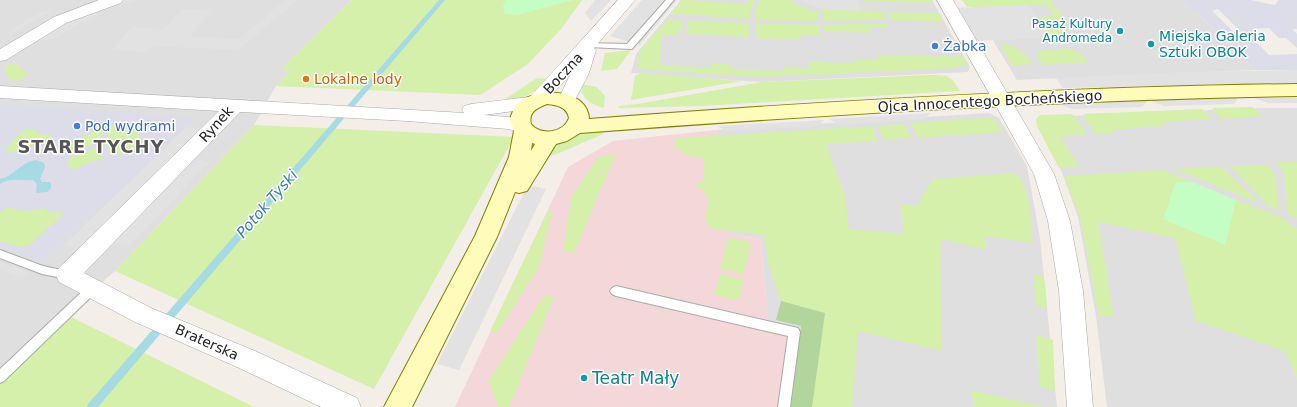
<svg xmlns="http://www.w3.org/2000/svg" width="1297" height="407" font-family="'DejaVu Sans',sans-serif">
<rect width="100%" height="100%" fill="#f3eee8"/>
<g fill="#e0dfdf">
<polygon points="0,0 352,0 284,66 290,72 276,86 254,125 115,271 65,314 0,377"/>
<polygon points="681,0 932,0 970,67 968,72 760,82 631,73 636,54"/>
<polygon points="966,0 1181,0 1192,11 1200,11 1198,13 1255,70 1017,80 975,11"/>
<polygon points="1261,108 1297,108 1297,407 1107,407 1096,316 1078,217 1061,170 1039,126 1045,117"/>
<polygon points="989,113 999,118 1027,166 1040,238 1057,407 786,407 768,321 761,239 723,232 716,130"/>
</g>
<polygon fill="#f4d7d9" points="716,130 723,232 761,239 768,321 796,330 786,407 455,407 568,167 613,141"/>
<g fill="#d4f0ab">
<polygon points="352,0 582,0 561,29 528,64 480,95 276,86 290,72 283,67"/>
<polygon points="682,0 748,4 749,0 755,0 751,7 750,19 670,14"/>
<polygon points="760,0 790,0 801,7 818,12 818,21 756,20 755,10"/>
<polygon points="865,0 931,0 933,3 864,1"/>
<polygon points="962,0 1050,0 1068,23 1063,23 1066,32 1063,36 1051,38 1036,17 1055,16 1045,5 967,7"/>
<polygon points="821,9 884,12 886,19 824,21"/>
<polygon points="888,12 938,13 943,22 891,20"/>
<polygon points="667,20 682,21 682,31 678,31 677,35 662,35 659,65 711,68 712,63 730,64 730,69 784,71 784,67 809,68 809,61 854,64 854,59 878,60 878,55 964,57 967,64 954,68 761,77 640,69 637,67 639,52"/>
<polygon points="688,21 749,23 749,37 687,34"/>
<polygon points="887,23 887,28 869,28 869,33 824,31 824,25"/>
<polygon points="756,24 819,25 820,36 801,35 801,40 757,38"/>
<polygon points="1004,42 1023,53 1033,64 1012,66 1002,47"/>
<path d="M1063,48C1075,50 1082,52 1088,63L1042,65L1036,53C1046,47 1054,53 1063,48Z"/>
<polygon points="631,50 617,69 601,71 605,53"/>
<path d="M8,64L19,65L20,68L28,73C15,91 0,74 8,64Z"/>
<polygon points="641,73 742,81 631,100 635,76"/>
<path d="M932,75C949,75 951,76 960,91L701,106L619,108V106L638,104L762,82Z"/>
<path d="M537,78L550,79C537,93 517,101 498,104Z"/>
<path d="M581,84L597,87L605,96L604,108C593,105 579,98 581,84Z"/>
<polygon points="1252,107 1263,116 1221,119 1212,108"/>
<polygon points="1202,109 1212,119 1162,122 1164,126 1112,130 1114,133 1096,134 1083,116 1085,116 1084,114"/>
<polygon points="1072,114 1087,134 1060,137 1080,167 1059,168 1037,126 1036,119 1040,115"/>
<polygon points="990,118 996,121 1003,132 919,138 910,123"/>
<path d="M98,124L106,125C98,147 91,146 70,154L62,148V144C69,140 74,140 81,138C88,135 92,128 98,124Z"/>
<polygon points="904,124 911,138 884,140 877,126"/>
<path d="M111,125L131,126L143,140C132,154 127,153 110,155C105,143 106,136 111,125Z"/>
<polygon points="254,125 514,137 374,389 115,271"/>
<path d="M872,126L877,141L826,144L845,196L849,229L904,234L900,204L918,206L922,195L933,179L1015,173C1032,189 1030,221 1033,243L985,236L986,250L942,239L940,251L942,351L858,331L852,407H812L825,313L781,301L769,267L764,235L709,228L705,220L708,198L701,188L693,187L704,180V159C694,157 669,154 675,138H681Z"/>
<path d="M28,128L37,130L36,133L51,135L49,141C42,145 12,156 6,151C10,142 19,133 28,128Z"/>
<path d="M603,129V134L557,154L546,157C557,137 582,131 603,129Z"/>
<polygon points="94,148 101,149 103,158 80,166 76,170 67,167 70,157"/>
<polygon points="616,154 574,253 563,251 571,198 598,157"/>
<polygon points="1276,162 1297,162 1297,218 1288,215 1284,175"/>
<polygon points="1266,165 1275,174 1279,210 1271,208 1230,166"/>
<polygon points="1221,167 1261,204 1174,169"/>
<polygon points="1162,170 1192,182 1176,182 1225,245 1236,200 1281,217 1297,230 1297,379 1285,351 1196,321 1175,238 1098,222 1114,317 1099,316 1080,218 1064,176"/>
<polygon points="8,207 16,210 32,211 45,208 53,212 63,211 62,215 30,245 19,247 0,241 0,212"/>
<polygon points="548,211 552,212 539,267 497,333 490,331"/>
<polygon points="728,238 751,242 744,274 720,269"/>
<polygon points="720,274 743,279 739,300 714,295"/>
<polygon points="1034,274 1043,276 1045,283 1047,309 1036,306"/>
<polygon points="544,296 554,297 509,407 499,407 488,382"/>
<polygon points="65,314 254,407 0,407 0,377"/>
<polygon points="1036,335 1053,340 1055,391 1040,386"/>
<polygon points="970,390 1044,407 975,407"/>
</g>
<polygon fill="#b1d59a" points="781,301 825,313 812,407 791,407 801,326 776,320"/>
<g fill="#c5fec4">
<polygon points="506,0 573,0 516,15 505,14 503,6"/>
<polygon points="1176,182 1192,182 1236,200 1225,245 1163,219"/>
</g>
<g fill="#e2e2e2">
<polygon points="126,0 138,0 96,13 101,16 81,23 53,39 34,41 55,28 89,12"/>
<polygon points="285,0 298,0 238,50 151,46 146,52 112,50 132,27 165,29 182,9 211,10 190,37 239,39"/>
<polygon points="595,0 611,0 591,21 585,13"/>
<polygon points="642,0 677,0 640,45 610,36"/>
<polygon points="797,0 855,0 858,1 862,11 820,9"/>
<polygon points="1028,5 1051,38 974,41 954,8"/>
<polygon points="51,11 30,23 9,37 9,32 23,22 42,12"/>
<polygon points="1297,70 1297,83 1063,88 1056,78 1184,72"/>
<polygon points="1238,98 1234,104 1164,106 1151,101"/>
<polygon points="1254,98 1297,98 1297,103 1268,103"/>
<polygon points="1147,101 1142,107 1072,109 1059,104"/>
<polygon points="930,113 925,119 839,125 829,119"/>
<polygon points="824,120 818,126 726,131 717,126"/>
<polygon points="186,127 200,130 79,250 64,245"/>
<polygon points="195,159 210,162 129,246 113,242"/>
<polygon points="528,185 546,189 459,370 437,364"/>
<polygon points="0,261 30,273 18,277 0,270"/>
</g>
<g fill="#dcdde9" fill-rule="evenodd">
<path d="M1181,0H1251L1275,5L1278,0H1297V29H1292L1297,34V48L1286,38H1279L1269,28L1252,29L1261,38L1253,39L1269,55L1297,54V70H1255L1197,12L1200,11H1192ZM1218,9L1246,37L1238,36L1212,11Z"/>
<path d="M2,105H13L195,118L44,263L0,247V241L19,247L30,245L58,220L62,215L63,211L48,212L45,208L24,211L8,207L0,212V184L2,182L11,179L20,181L33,180L37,183L36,190L50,182H42L40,179L39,176L45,167H18L12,174L0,179V107ZM98,124L106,125L101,139L94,144L70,154L62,148V144L68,140L88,135ZM112,125L131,126L143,139L129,153L123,155H110L107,146L109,140L106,138ZM28,128L37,130L36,133L51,135L49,141L15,153L9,154L6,152L8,146L21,132ZM94,148L101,149L103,158L80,166L76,170L67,167L70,157Z"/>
</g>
<path fill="#a6dbe3" d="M36,160L44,163L45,167L40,179L42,182H50L51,184V188L47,192L36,193L37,184L33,180C21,181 10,177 0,184V179C15,176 19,163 36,160Z"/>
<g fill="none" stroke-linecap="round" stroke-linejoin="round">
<polygon fill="#a6dbe3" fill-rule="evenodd" points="439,0 445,0 98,407 87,407 88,404"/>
<defs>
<g id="lane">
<polygon points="666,0 674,0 632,49 588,47 584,45 588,43 627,44"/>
<polygon points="0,250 43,266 71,272 72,275 71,278 67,279 42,274 0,258"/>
<polygon points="92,284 96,286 98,289 96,292 4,381 0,383 0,369 88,286"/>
<polygon points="616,286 798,328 800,332 790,407 778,407 788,336 616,296 612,294 610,291 612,288"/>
</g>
<g id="street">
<polygon points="99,0 123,0 121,3 66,23 6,60 0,61 0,49 54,17"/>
<polygon points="618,0 635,0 594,48 596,50 589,73 573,104 567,106 561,104 558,100 570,75 543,104 530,109 484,115 508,117 527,121 530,126 527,131 520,132 508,129 407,121 240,112 84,273 151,308 255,351 357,398 361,407 321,407 237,367 135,322 59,282 56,275 59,268 219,111 0,98 0,86 464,113 462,110 464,106 471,104 530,97"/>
<polygon points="937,0 953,0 1054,174 1070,221 1083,291 1093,407 1067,407 1059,291 1048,221 1034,174"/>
</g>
<path id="secondary" d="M1297,84V96C1057,100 819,115 580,133L567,141L556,144L527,191L519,193L515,192L497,237L412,407H384L475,236L509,157L514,131L510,119C513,110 516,103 524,99C544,88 588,90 589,119C825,101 1060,87 1297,84ZM547,104C557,105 567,107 569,118C564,133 540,136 531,124C528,112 537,108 547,104ZM532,143L535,144L531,151Z"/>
</defs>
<use href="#lane" stroke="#a9a9a9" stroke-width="2"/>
<use href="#street" stroke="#a9a9a9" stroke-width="1"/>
<use href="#secondary" stroke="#818200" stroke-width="2"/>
<use href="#lane" fill="#fff" fill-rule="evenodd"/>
<use href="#street" fill="#fff" fill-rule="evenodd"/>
<use href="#secondary" fill="#fffbba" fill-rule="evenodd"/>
</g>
<g fill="#0f9aa8" stroke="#fff" stroke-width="1.5">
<circle cx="1120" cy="31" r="4"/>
<circle cx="1151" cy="44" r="4"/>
<circle cx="584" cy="378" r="4"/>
</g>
<g fill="#3f7fe0" stroke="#fff" stroke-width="1.5">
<circle cx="935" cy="46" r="4"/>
<circle cx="77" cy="126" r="4"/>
</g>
<circle fill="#e8710a" stroke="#fff" stroke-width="1.5" cx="306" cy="79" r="4"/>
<g text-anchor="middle" stroke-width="3" stroke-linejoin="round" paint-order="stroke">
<g font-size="12" fill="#0d838f" stroke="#fff" text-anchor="end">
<text x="1112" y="28">Pasaż Kultury<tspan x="1112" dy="14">Andromeda</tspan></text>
</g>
<g font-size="14" fill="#0d838f" stroke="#fff" text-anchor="start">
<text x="1159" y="41">Miejska Galeria<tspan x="1159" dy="16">Sztuki OBOK</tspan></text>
</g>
<g font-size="14" fill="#366cbe" stroke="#fff" text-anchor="start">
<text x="943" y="51">Żabka</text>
<text x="85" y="131">Pod wydrami</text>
</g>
<g font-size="14" fill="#222" stroke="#fff">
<text transform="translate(563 73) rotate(-47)" y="5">Boczna</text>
<text transform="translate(990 101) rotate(-3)" y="5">Ojca Innocentego Bocheńskiego</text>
<text transform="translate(216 124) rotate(-48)" y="5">Rynek</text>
<text transform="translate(207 342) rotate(24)" y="5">Braterska</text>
</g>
<g font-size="14" fill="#c56008" stroke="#fff" text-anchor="start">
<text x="314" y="84">Lokalne lody</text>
</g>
<g font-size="15" font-style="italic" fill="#3d7aa2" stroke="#fff">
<text transform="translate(267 204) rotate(-49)" y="5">Potok Tyski</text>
</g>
<g font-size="17" fill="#0d838f" stroke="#fff" text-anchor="start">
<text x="592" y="384">Teatr Mały</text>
</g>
<g font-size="18" font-weight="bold" letter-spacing="1" fill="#555" stroke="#fff">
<text x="91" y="153">STARE TYCHY</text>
</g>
</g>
</svg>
